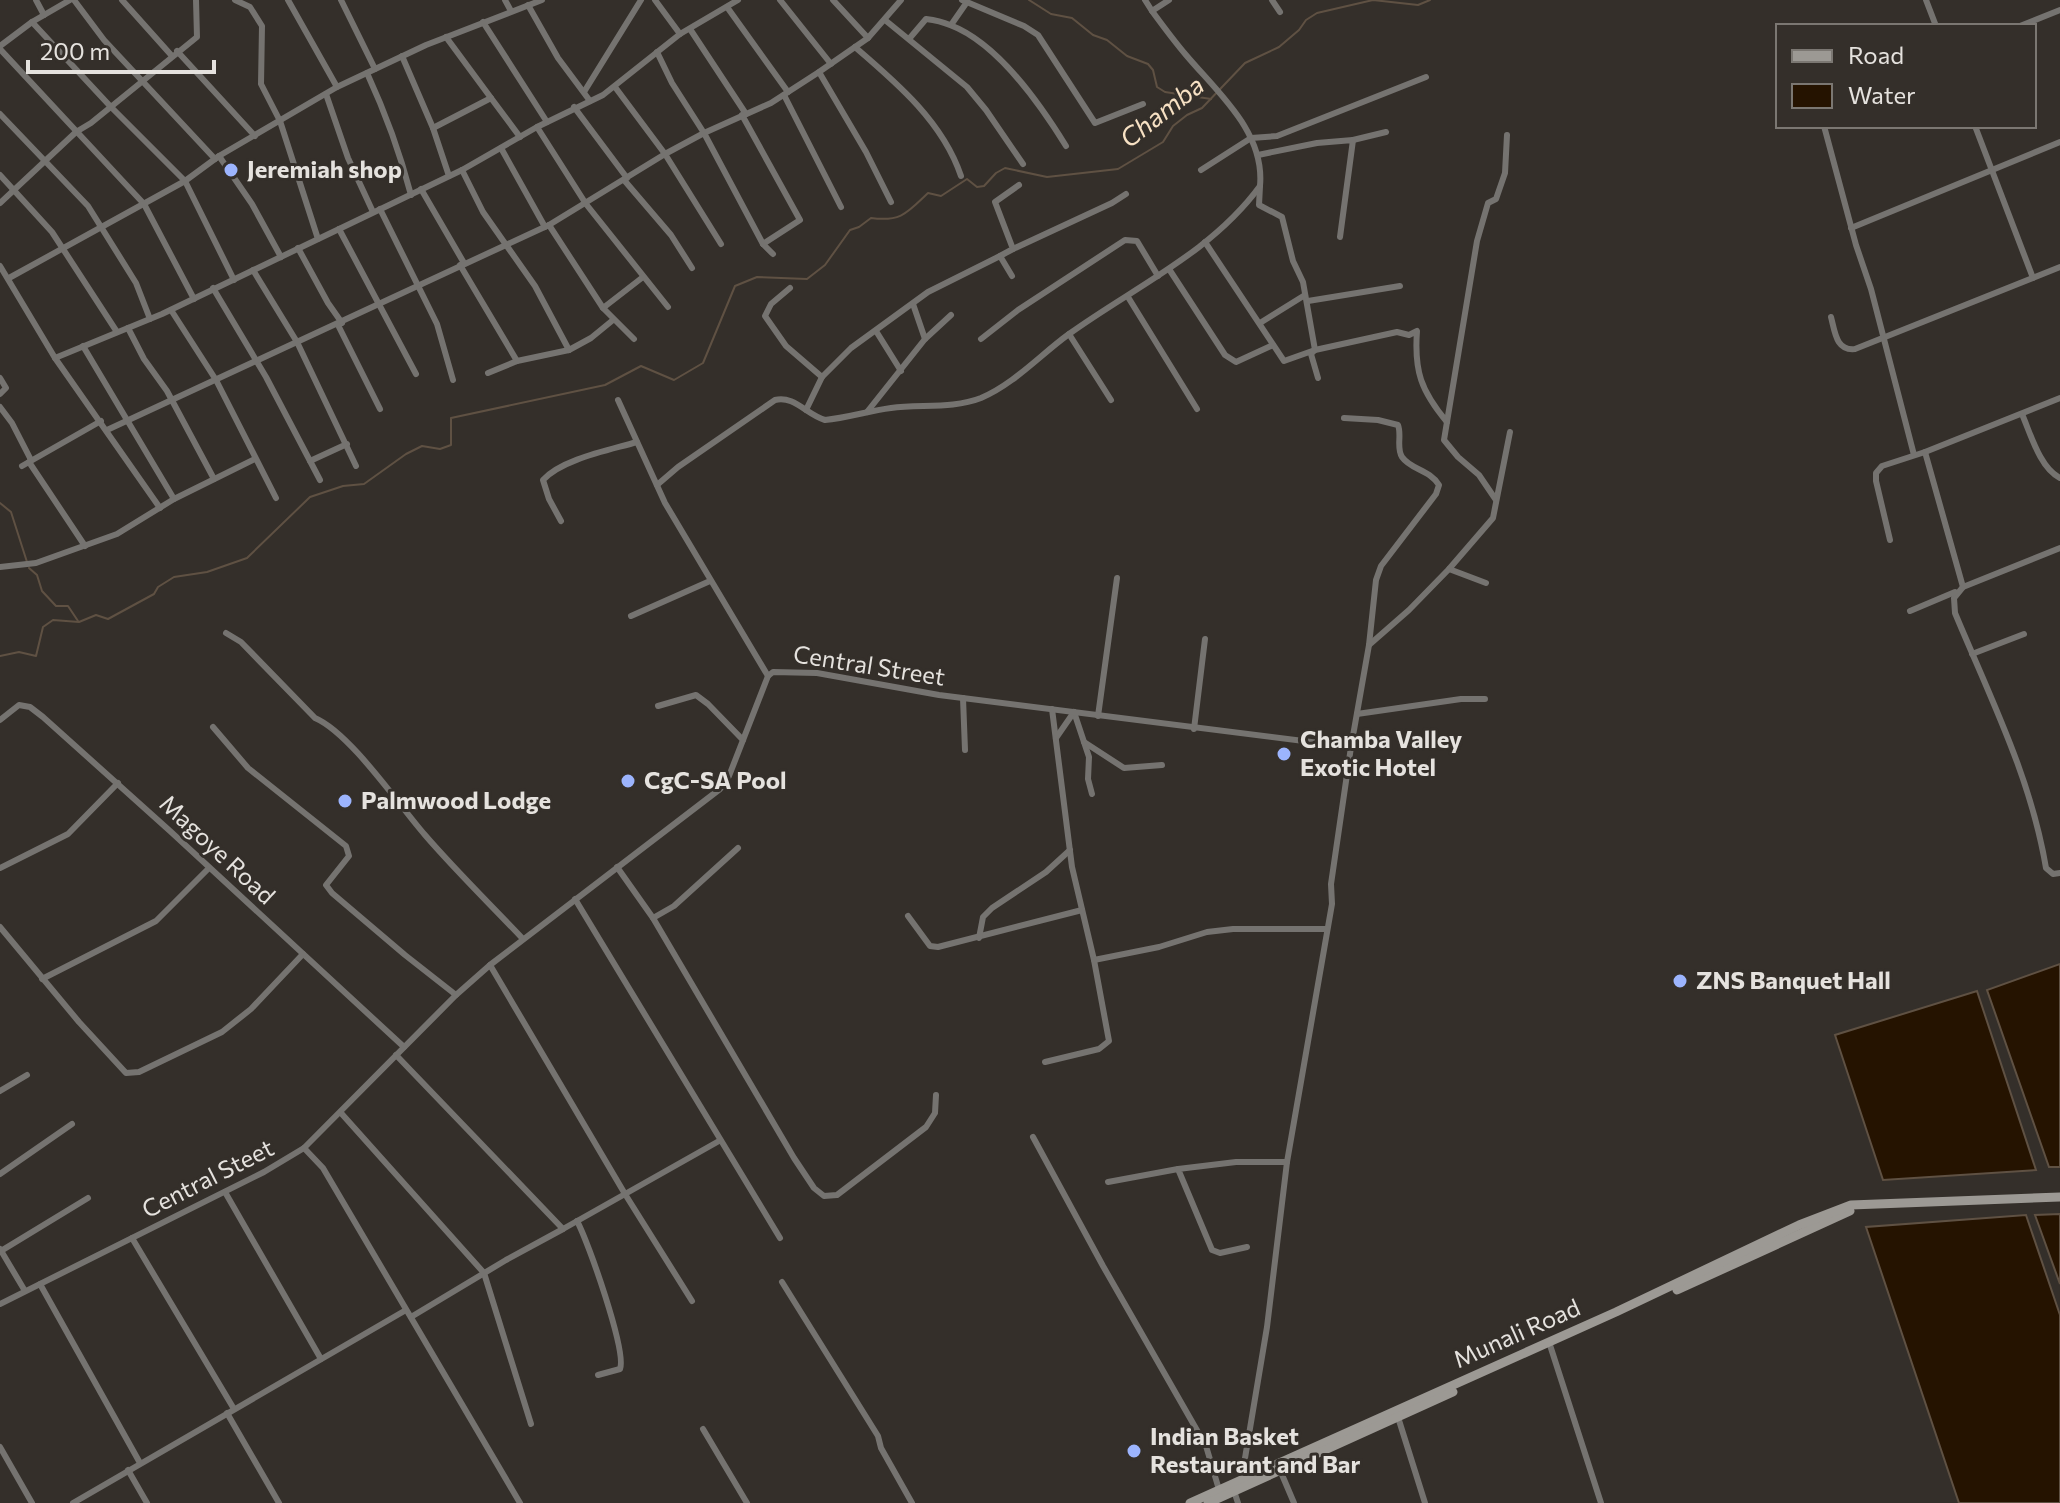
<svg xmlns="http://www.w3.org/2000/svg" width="2060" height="1503" font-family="Commissioner,sans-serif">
<rect width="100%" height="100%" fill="#342f2a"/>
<g fill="#251300" stroke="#5f5143" stroke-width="2">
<polygon points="2060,964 2060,1167 2049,1167 1987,990"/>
<polygon points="1977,991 2036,1170 1883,1180 1835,1035"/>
<polygon points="2060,1214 2060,1284 2035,1215"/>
<polygon points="2026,1215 2060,1315 2060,1503 1959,1503 1866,1227"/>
</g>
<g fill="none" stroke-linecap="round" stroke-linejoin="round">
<g stroke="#5f5143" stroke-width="2">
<polyline points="1029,0 1051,14 1072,18 1093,35 1107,40 1127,56 1148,64 1153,70 1157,87 1165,92 1211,99"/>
<polyline points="0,503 11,512 27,562"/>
<polyline points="29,568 37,575 42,591 56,606 68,606 78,621"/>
<path d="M0,656L19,652L36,656L43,627L53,620L79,622L96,615L108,619L154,594L158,587L174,577L207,572L247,558L310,497L343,486L364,484L406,454L422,446L440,449L451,445V418L605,385L641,366L674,380L703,363L735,286L757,277L807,279L825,265L850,230L859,227L871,218C901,222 907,213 928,193L941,196L967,179L977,187L984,186L996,173L1005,168L1047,177L1118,169L1163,142L1173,126L1187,115L1202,108L1245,63L1279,47L1299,30L1306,20L1317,13L1373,0L1418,5L1430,0"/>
</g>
<g stroke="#757370" stroke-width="6">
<polyline points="36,0 44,15"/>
<polyline points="74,0 104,40 215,159"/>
<polyline points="122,0 172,56"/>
<polyline points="235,0 250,7 262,26 261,84 280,121 318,239"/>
<polyline points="288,0 337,87"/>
<polyline points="341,0 375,69"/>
<polyline points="505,0 511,11"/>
<polyline points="655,0 680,34"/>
<polyline points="780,0 831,64"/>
<polyline points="833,0 868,38"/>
<polyline points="962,0 1024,26 1038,35 1095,123 1143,104"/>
<polyline points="1145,0 1152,11 1169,0"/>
<polyline points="1272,0 1280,12"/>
<polyline points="1926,0 1936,26"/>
<polyline points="528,5 558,58 590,101"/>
<polyline points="727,7 788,92"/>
<polyline points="885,20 967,87 986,110 1023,164"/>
<polyline points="32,22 110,106 185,181 234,280"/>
<polyline points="483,22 547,122"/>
<polyline points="951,25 967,2"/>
<polyline points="2020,26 2060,10"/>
<polyline points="690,29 746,114"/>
<polyline points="446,37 491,98"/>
<path d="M909,39L926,19C934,20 943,22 950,25C998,43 1040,104 1066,146"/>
<polyline points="0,46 32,22 70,0"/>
<path d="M855,47C897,83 943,122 961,176"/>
<polyline points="0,49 144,204 194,299"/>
<polyline points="177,51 255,136"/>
<polyline points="657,52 672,83 704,133 763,244 773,254"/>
<polyline points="402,56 433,128 449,176"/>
<polyline points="819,72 866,152 891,202"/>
<path d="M367,73C385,112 400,153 411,195"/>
<polyline points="615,87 665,154 721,244"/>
<polyline points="584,92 641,0"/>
<polyline points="326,94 348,158 373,212"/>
<polyline points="784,95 841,207"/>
<polyline points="574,107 627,178"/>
<polyline points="0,114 88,206 136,283 150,319"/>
<polyline points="742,115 800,220 763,244"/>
<polyline points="1824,126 1856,245 1871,289 1914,455"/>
<polyline points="1975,126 2033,278"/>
<polyline points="537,127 586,204 668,307"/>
<polyline points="433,128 491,98 520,137"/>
<polyline points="1353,140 1386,132"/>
<polyline points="501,148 545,227"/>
<polyline points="1258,155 1317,143 1353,140 1340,237"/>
<polyline points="219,156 252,204 281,257"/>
<polyline points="462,170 483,212 535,286 569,350"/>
<polyline points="1201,170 1251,138 1277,136 1426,77"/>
<polyline points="0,175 52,232 117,332"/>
<polyline points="624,180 671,235 692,268"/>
<polyline points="1260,186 1259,205 1282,217 1293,261 1303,282 1315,350 1311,354 1318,378"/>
<polyline points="421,189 464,263"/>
<polyline points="0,203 76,132 91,123 197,37 196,0"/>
<polyline points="380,209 437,324 453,380"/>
<polyline points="549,225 603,308 634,339"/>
<polyline points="1851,228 2060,142"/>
<polyline points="339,229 416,374"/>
<path d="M1205,242L1284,361L1315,350L1397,332L1409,335L1417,331C1414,371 1421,391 1447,422"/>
<polyline points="298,248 328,303 342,323"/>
<polyline points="1013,249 1112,203 1126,194"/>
<polyline points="460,265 517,361"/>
<polyline points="0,266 55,358 160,508"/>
<polyline points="1169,269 1225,355 1236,362 1273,345"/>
<polyline points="253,270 297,342 356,466"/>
<polyline points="1012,276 1000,256 1013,249 995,202 1019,185"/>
<polyline points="9,278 185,181 219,156 337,87 426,45 542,0"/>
<polyline points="213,288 266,377 320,480"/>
<polyline points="790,288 771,304 765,316 786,346 822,377"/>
<polyline points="1128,297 1197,409"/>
<polyline points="1308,301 1400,286"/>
<polyline points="913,304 925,339"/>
<polyline points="603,308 643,277"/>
<polyline points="171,310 216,380 276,498"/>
<path d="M1831,317C1835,332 1836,351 1855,349L2060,267"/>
<polyline points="1260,323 1305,295"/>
<polyline points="338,325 380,409"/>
<polyline points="128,328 144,359 167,391 214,479"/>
<polyline points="876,331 901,371"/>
<polyline points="1069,334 1111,400"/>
<polyline points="981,339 1018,310 1125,240 1137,241 1158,276"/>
<polyline points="83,346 174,499"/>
<polyline points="55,358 162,314 462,170 537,127 603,95 680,34 738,0"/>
<polyline points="488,373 517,361 569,350 591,338 613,320"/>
<polyline points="0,378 6,388 0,394"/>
<polyline points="618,400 665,503 768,676"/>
<polyline points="0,407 12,423 31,460"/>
<polyline points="806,410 822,377 851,348 928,292 1000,256"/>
<polyline points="867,412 925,339 951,315"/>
<path d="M2022,414C2031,435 2040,468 2060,478"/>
<path d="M1344,418L1378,420L1398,425C1402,435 1396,448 1402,457C1411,470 1429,469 1439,485L1436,494L1381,566L1376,580L1369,645"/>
<polyline points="107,430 549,225 665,154 704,133 771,103 819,72 868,38 901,0"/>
<polyline points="1925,452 1963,587"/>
<polyline points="310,461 347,444"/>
<polyline points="29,462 85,546"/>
<polyline points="22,466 101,421"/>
<path d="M657,485L678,467L775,400C794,395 807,415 825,420C847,418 868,411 891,408C920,404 953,409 981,398C1014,384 1040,355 1069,334C1134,287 1211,253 1260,186C1265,132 1218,93 1186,55C1174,41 1163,26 1152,11"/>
<polyline points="1496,500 1479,475 1458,457 1444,440 1477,241 1488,203 1496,199 1505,173 1507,135"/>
<path d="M561,521L549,499L543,480C562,459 610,450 637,442"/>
<polyline points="1890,540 1876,481 1876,473 1882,466 1925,452 2060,398"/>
<path d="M2060,548L1963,587L1954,598L1955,613C1990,697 2031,778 2046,868L2053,874L2060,873"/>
<polyline points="0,567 36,563 117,534 174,499 255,459"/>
<polyline points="1449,569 1486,583"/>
<polyline points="1910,611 1955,592"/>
<polyline points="631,616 710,581"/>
<path d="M226,633L241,642L315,718C350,733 398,804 425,835C456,871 490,904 523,939"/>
<polyline points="1972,654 2024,634"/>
<polyline points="963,698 965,750"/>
<polyline points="658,706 696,695 708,704 743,740"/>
<polyline points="1052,709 1072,867 1094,960 1159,947 1207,932 1233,929 1327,929"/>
<polyline points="1074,712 1089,757 1088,779 1092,794"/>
<polyline points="1357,714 1461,699 1485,699"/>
<polyline points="1098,716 1117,578"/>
<polyline points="0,720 19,705 30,707 43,717 170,831 404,1047"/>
<polyline points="213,727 248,768 346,846 349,856 326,885 332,893 405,955 456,995"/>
<polyline points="1194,729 1205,639"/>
<polyline points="1056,738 1074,712"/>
<polyline points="1084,742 1124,768 1162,765"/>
<polyline points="617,867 653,918 794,1158 814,1188 824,1196 837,1195 926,1127 935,1113 936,1095"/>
<polyline points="0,868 68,834 118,783"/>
<polyline points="575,899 780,1238"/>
<polyline points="908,916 930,946 938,947 1082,910"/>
<polyline points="653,918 674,906 738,848"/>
<polyline points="0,927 79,1022 126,1073 139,1072 222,1032 251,1009 303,954"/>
<polyline points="979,938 983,917 992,908 1046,872 1070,850"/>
<polyline points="490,965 625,1194 692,1301"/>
<polyline points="42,979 156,921 209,868"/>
<polyline points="396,1055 563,1229 506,1260 411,1317"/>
<polyline points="1045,1062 1099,1049 1109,1041 1094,960"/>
<polyline points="0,1091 27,1075"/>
<polyline points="341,1113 484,1273 531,1424"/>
<polyline points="1033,1137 1103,1266 1206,1446 1220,1493"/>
<polyline points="304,1148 323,1168 520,1503"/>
<polyline points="0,1174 72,1124"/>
<polyline points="1108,1182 1178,1169"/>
<polyline points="225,1192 321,1359"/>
<path d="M577,1221C588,1241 627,1352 620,1369L598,1375"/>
<polyline points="563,1229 719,1141"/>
<polyline points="132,1238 234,1409"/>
<polyline points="1247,1247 1220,1253 1212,1250 1178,1169 1236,1162 1287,1162"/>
<polyline points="0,1249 25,1291"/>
<polyline points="1,1251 88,1198"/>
<polyline points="782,1282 878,1436 881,1448 912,1503"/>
<polyline points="40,1284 140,1463"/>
<polyline points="0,1304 264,1172 304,1148 456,995 490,965 720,789 729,776 768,676 773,672 817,673 939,695 1351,747"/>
<polyline points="1549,1342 1601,1503"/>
<polyline points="227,1413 279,1503"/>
<polyline points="1397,1414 1425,1503"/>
<polyline points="703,1429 747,1503"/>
<polyline points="0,1447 32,1503"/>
<polyline points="128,1470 147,1503"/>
<polyline points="1280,1470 1294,1503"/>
<polyline points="1241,1482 1267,1327 1287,1162 1332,904 1331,884 1351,747 1369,645 1409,610 1449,569 1493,518 1510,432"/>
<polyline points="1234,1491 1238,1503"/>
<polyline points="73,1503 406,1310"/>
</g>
<g stroke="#9c9994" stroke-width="9">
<polyline points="1677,1290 1850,1211"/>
<polyline points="1190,1503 1616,1312 1799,1225 1851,1205 2060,1197"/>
<polyline points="1208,1503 1453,1392"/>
</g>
</g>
<g fill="#9cb4fd" stroke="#342f2a" stroke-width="3">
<circle cx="231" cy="170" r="8"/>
<circle cx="1284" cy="754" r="8"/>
<circle cx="628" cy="781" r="8"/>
<circle cx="345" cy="801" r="8"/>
<circle cx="1680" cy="981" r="8"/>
<circle cx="1134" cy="1451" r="8"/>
</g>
<g text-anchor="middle" stroke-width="6" stroke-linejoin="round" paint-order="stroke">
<g font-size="24" font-weight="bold" fill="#e5e2de" stroke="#342f2a" text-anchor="start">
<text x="247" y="178">Jeremiah shop</text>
<text x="1300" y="748">Chamba Valley<tspan x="1300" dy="28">Exotic Hotel</tspan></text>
<text x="644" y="789">CgC-SA Pool</text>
<text x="361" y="809">Palmwood Lodge</text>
<text x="1696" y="989">ZNS Banquet Hall</text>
<text x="1150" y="1445">Indian Basket<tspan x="1150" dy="28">Restaurant and Bar</tspan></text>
</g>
<g font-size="24" fill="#e5e2de" stroke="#342f2a">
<text transform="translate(869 666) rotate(9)" y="8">Central Street</text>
<text transform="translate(217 850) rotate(43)" y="8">Magoye Road</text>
<text transform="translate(208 1179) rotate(-27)" y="8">Central Steet</text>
<text transform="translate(1517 1334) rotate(-24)" y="8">Munali Road</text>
</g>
<g font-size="26" font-style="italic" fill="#f7e1c4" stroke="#342f2a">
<text transform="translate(1162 112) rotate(-38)" y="9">Chamba</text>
</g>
</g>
<rect x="1776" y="24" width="260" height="104" fill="#342f2a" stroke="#7b7772" stroke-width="2"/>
<rect x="1792" y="50" width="40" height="12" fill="#9c9994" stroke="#7b7772" stroke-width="2"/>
<text x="1848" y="64" font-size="24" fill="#e5e2de">Road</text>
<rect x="1792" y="84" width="40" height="24" fill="#251300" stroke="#7b7772" stroke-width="2"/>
<text x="1848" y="104" font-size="24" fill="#e5e2de">Water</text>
<path d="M28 60v12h186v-12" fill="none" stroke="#e5e2de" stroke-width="4"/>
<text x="40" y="60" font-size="24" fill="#e5e2de" stroke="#342f2a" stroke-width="6" paint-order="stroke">200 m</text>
</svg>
